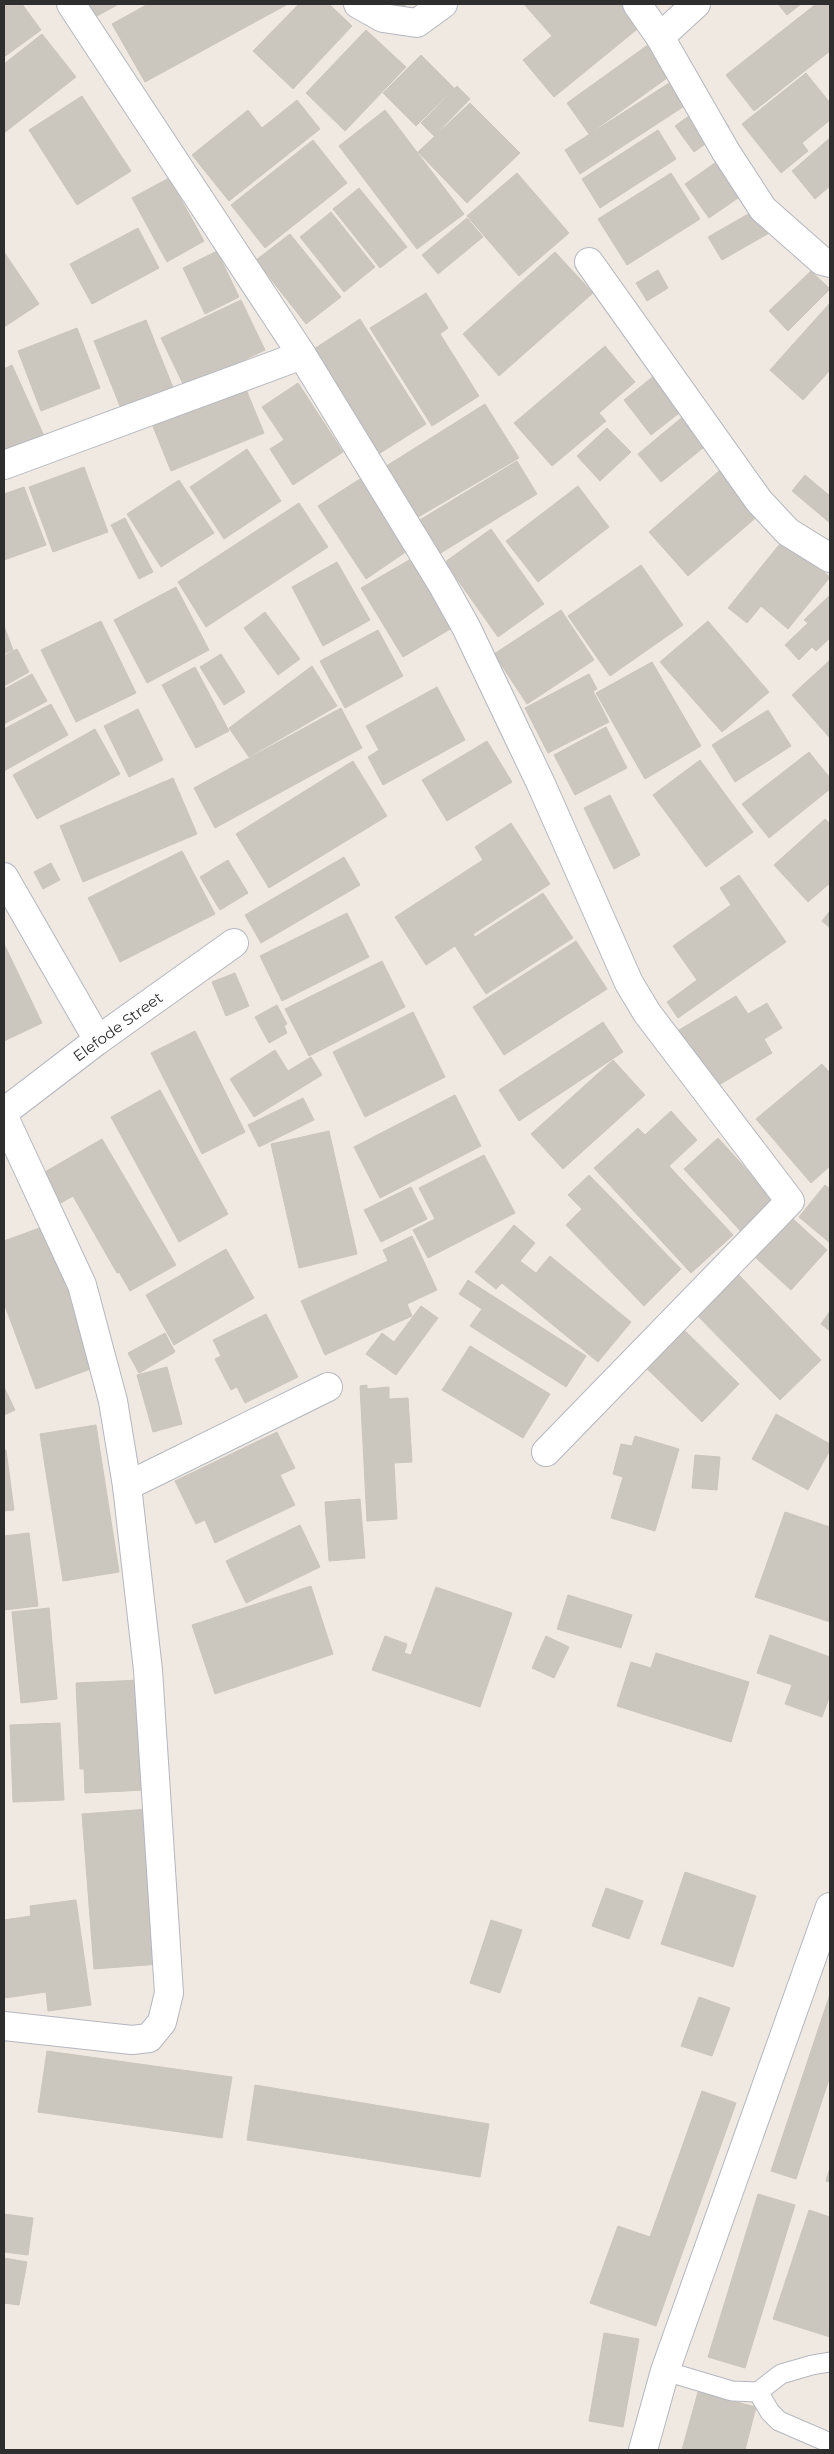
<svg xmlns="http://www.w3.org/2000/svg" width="834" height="2454" font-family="Montserrat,sans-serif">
<rect width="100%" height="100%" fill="#efe9e1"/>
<g fill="#cbc7bf" stroke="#cbc5ba">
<polygon points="4,4 22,4 41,30 4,57"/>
<polygon points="88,4 119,4 95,17"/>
<polygon points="148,4 288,4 145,82 112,24"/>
<polygon points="299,4 329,4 352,26 293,89 253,51"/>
<polygon points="395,4 407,4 400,10"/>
<polygon points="524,4 632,4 646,22 554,97 523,60 552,36"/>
<polygon points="778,4 801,4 787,15"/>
<polygon points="816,4 830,4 830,51 754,111 726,75"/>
<polygon points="366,30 406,67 345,131 306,93"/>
<polygon points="42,34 76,77 4,133 4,64"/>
<polygon points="659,37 681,68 589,134 567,103"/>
<polygon points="421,55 454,88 416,126 383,93"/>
<polygon points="691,69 706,92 580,174 565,150"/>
<polygon points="806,73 830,103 830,120 802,143 808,151 781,173 742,124"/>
<polygon points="457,86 470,99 434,136 421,123"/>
<polygon points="82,96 131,171 77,205 29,130"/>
<polygon points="297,100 320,129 229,201 192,155 248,110 262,128"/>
<polygon points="711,100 729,127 694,152 675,126"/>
<polygon points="470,103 520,153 467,203 418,152"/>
<polygon points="385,110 464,214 417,249 339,146"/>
<polygon points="658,130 676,159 600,208 582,179"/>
<polygon points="830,138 830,186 815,199 792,171"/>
<polygon points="313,140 347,183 265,248 231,205"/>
<polygon points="729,153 754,187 709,218 685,184"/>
<polygon points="517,173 569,233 519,276 467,216"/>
<polygon points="671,173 700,219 627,265 598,219"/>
<polygon points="169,178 204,241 167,262 132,198"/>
<polygon points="359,188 407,247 380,268 333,209"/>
<polygon points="757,209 771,232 722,260 708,237"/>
<polygon points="331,212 375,267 344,292 300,237"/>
<polygon points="467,218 483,237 438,274 422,255"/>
<polygon points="138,228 159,268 92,304 70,264"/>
<polygon points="290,234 341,297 306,324 256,260"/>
<polygon points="217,251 239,297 205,314 183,268"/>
<polygon points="4,252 39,304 4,327"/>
<polygon points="555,252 593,293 499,376 463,334"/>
<polygon points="658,270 668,288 647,301 636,283"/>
<polygon points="811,271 830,289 788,331 769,311"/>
<polygon points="426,293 448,328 440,334 479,396 432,426 370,328"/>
<polygon points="241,300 265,350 185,388 161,338"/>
<polygon points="830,303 830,370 803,400 770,370"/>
<polygon points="360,319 426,424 377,455 311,351"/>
<polygon points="146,320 174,390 122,411 94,341"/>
<polygon points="77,328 100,388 41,411 18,351"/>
<polygon points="605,346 635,382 599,413 606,421 552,466 514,423"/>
<polygon points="12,365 45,438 4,457 4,369"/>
<polygon points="665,367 692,403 651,435 624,400"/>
<polygon points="298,383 343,452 293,485 270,449 284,440 262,407"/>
<polygon points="245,387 264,433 171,471 152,424"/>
<polygon points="485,404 519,458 413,520 380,470"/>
<polygon points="686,414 709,443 661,482 638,454"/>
<polygon points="607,428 631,452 600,481 577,456"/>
<polygon points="247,449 281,501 224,539 190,487"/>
<polygon points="517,461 537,494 439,554 418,521"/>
<polygon points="84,467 108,532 53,552 29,487"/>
<polygon points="719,471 759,515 688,576 649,532"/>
<polygon points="805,475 830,496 830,523 792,491"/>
<polygon points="363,477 410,549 366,579 318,506"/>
<polygon points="179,480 214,533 161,567 127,514"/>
<polygon points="578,486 609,527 538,582 506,541"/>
<polygon points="24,487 46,545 4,560 4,494"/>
<polygon points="299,503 328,547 206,627 178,582"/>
<polygon points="125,518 153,572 139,579 111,525"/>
<polygon points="491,529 544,604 498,637 445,562"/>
<polygon points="783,540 830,577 788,629 761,606 747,623 728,608"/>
<polygon points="411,559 452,628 403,657 361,588"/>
<polygon points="337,562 370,620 323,646 292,587"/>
<polygon points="641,565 683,625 610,676 568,616"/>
<polygon points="176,587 209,650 147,683 114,620"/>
<polygon points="830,595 830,638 816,651 812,647 799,660 785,645 808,623 804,620"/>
<polygon points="561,610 594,660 527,704 494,654"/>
<polygon points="265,612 300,659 278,675 244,628"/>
<polygon points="101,621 136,693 76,722 41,650"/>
<polygon points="708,621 769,692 722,732 660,662"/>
<polygon points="4,626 13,650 4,654"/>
<polygon points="378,630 403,676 345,708 320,661"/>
<polygon points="17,649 29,672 4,686 4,656"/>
<polygon points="221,654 245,692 224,705 200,667"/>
<polygon points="829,661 830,663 830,738 792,695"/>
<polygon points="652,662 701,746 645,779 596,693"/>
<polygon points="312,666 337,706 249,757 229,728"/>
<polygon points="195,667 229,731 196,748 162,685"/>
<polygon points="32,674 47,701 4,724 4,689"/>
<polygon points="589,674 597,689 593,691 609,722 548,753 525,708"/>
<polygon points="437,687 465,740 383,785 368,757 379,750 366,726"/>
<polygon points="51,704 68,735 4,771 4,729"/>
<polygon points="341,708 362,748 215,828 194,788"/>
<polygon points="138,709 163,760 129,777 104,726"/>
<polygon points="768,710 791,746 735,782 712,745"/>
<polygon points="606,727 627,768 575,795 554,755"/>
<polygon points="95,729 120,774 37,819 13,775"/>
<polygon points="487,741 512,782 447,821 422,780"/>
<polygon points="809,752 830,778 830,789 769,838 742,804"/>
<polygon points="700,760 753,832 706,867 653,795"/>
<polygon points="353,761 387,816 269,888 236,834"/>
<polygon points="173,778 197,834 83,882 60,826"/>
<polygon points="610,795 640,855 614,869 584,808"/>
<polygon points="825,819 830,824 830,883 808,902 774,865"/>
<polygon points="511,823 550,884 473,934 475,937 543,893 573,938 486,994 455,946 426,965 395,917 483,860 475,847"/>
<polygon points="182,851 215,914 120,962 88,898"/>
<polygon points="344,857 360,885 261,943 245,915"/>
<polygon points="228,860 248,893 220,910 200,877"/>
<polygon points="51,863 60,880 43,889 34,872"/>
<polygon points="739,875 786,942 678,1018 667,1002 697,980 673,946 731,905 720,888"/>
<polygon points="830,911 830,928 822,921"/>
<polygon points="347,913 369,957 282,1001 260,956"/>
<polygon points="576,941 607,989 504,1055 473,1007"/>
<polygon points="4,944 42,1023 4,1041"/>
<polygon points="382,961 405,1007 309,1056 285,1009"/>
<polygon points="235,973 249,1006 226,1016 212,982"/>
<polygon points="736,996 748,1014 767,1003 782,1028 764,1039 772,1053 709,1091 674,1033"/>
<polygon points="277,1005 287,1024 284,1026 287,1033 269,1043 255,1017"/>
<polygon points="413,1012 445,1077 365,1117 333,1052"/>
<polygon points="603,1022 623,1052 519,1121 499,1090"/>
<polygon points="195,1031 245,1132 202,1154 151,1053"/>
<polygon points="275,1050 288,1071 311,1057 322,1075 254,1117 230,1079"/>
<polygon points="613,1060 645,1095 563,1169 531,1134"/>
<polygon points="822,1064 830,1073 830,1166 811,1183 756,1119"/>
<polygon points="160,1090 228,1214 179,1242 111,1117"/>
<polygon points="455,1095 481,1146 380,1198 354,1147"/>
<polygon points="303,1098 314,1120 259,1147 248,1125"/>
<polygon points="671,1111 697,1140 669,1166 733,1235 691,1273 594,1168 638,1128 645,1135"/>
<polygon points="329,1131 357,1254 299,1268 271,1144"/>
<polygon points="718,1138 779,1205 745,1236 684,1169"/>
<polygon points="102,1139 176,1265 130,1291 119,1272 117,1273 73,1196 61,1203 43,1173"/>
<polygon points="484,1155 515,1213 428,1258 413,1230 435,1219 419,1188"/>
<polygon points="589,1175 681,1269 644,1306 566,1225 582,1209 568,1195"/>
<polygon points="825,1185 830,1189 830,1243 799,1217"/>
<polygon points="411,1187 427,1219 381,1242 364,1210"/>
<polygon points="792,1218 827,1250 791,1290 756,1258"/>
<polygon points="514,1225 535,1243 520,1261 536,1273 550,1256 631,1322 598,1362 502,1283 496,1289 475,1272"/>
<polygon points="45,1226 96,1367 36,1389 4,1303 4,1241"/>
<polygon points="412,1236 437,1290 407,1304 412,1316 325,1355 301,1301 388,1261 383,1250"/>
<polygon points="226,1249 254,1298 174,1345 146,1295"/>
<polygon points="735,1271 821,1360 780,1400 693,1311"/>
<polygon points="468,1280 586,1356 566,1387 470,1326 482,1309 459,1294"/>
<polygon points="421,1306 438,1318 396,1375 366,1354 382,1333 394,1342"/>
<polygon points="830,1311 830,1331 821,1324"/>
<polygon points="266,1314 298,1377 245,1403 237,1387 231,1390 215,1359 221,1356 213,1340"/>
<polygon points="677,1323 739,1384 702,1422 639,1361"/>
<polygon points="165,1333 175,1352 139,1373 128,1353"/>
<polygon points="470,1346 550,1394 523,1438 442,1390"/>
<polygon points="167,1367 182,1424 153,1432 137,1375"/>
<polygon points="367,1385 367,1389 389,1387 389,1399 408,1398 412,1462 394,1463 397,1519 367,1521 360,1386"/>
<polygon points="4,1387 15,1410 4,1415"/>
<polygon points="776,1414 830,1444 830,1450 808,1490 752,1459"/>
<polygon points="96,1425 119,1572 63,1581 40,1434"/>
<polygon points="277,1432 295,1468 280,1475 295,1505 215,1543 205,1520 196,1524 175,1481"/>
<polygon points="635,1436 679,1449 655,1531 611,1518 623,1477 613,1474 621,1444 632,1446"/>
<polygon points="4,1450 6,1450 14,1510 4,1511"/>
<polygon points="695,1455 720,1457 717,1490 692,1488"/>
<polygon points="360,1499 365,1558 329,1561 325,1502"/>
<polygon points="785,1512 830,1527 830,1622 755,1597"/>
<polygon points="300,1525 320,1567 246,1603 226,1561"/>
<polygon points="29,1533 38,1606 4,1610 4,1536"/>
<polygon points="311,1586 333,1654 215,1694 192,1625"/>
<polygon points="436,1587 512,1613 480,1707 372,1670 385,1636 407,1644 404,1653 411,1655"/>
<polygon points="568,1595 632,1615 621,1648 557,1629"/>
<polygon points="49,1608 57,1699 21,1703 12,1612"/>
<polygon points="770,1635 830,1657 830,1695 822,1717 785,1704 792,1685 757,1673"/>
<polygon points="546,1636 569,1647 554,1678 532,1668"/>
<polygon points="656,1653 749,1682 731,1742 617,1706 631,1662 651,1668"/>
<polygon points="140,1680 145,1790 85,1793 84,1769 80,1769 76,1683"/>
<polygon points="60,1723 64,1800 13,1802 10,1725"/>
<polygon points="149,1809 160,1964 94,1969 82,1814"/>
<polygon points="685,1872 756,1896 733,1967 661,1944"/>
<polygon points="606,1888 643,1901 629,1939 592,1926"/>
<polygon points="76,1900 91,2005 48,2011 46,1992 4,1998 4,1920 31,1916 30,1906"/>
<polygon points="491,1920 522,1930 500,1993 470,1983"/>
<polygon points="830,1994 830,2076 796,2179 771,2171"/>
<polygon points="699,1997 730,2008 712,2056 681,2046"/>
<polygon points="47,2051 232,2077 222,2138 38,2112"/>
<polygon points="255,2085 489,2124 480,2177 247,2140"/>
<polygon points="702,2091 736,2103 656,2326 590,2303 618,2226 650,2237"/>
<polygon points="830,2168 830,2182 826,2181"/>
<polygon points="758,2194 795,2205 745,2368 708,2357"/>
<polygon points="809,2210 830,2217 830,2337 773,2319"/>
<polygon points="4,2214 33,2218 28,2255 4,2252"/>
<polygon points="4,2258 27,2262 19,2305 4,2303"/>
<polygon points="604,2333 639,2339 623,2427 589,2421"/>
<polygon points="698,2392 756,2407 745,2450 682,2450"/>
</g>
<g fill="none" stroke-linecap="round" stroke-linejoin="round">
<defs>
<g id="service">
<polyline points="665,2371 732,2391 758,2392 781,2374 812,2365 830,2362"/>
<polyline points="758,2392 770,2412 779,2421 830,2443"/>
</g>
<g id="minor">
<polyline points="71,4 302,355 442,584 466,627 541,784 629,983 647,1013 790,1201 546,1452"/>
<polyline points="358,4 383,18 417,23 443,4"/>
<polyline points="637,4 660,37 726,152 763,209 822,261 830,263"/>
<polyline points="660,37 696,4"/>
<polyline points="589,262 759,501 788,532 830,558"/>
<polyline points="4,465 302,355"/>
<polyline points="4,877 98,1040"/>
<polyline points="4,1112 98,1040 234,943"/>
<polyline points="4,1117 82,1285 113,1401 127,1486 148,1670 169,1993 162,2022 149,2038 132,2040 4,2026"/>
<polyline points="127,1486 328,1387"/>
<polyline points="643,2450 665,2371 830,1907"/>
</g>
</defs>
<use href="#service" stroke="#b4b7c1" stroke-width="21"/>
<use href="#minor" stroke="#b4b7c1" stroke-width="30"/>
<use href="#service" stroke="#fff" stroke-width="19"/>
<use href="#minor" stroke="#fff" stroke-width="28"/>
</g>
<g text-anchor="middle" stroke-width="4" stroke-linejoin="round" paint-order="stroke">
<g font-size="15" fill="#2e2e2e" stroke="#fff">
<text transform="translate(118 1027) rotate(-36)" y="5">Elefode Street</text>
</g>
</g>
<rect width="834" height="2454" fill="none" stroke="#2e2e2e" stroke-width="10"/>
</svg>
